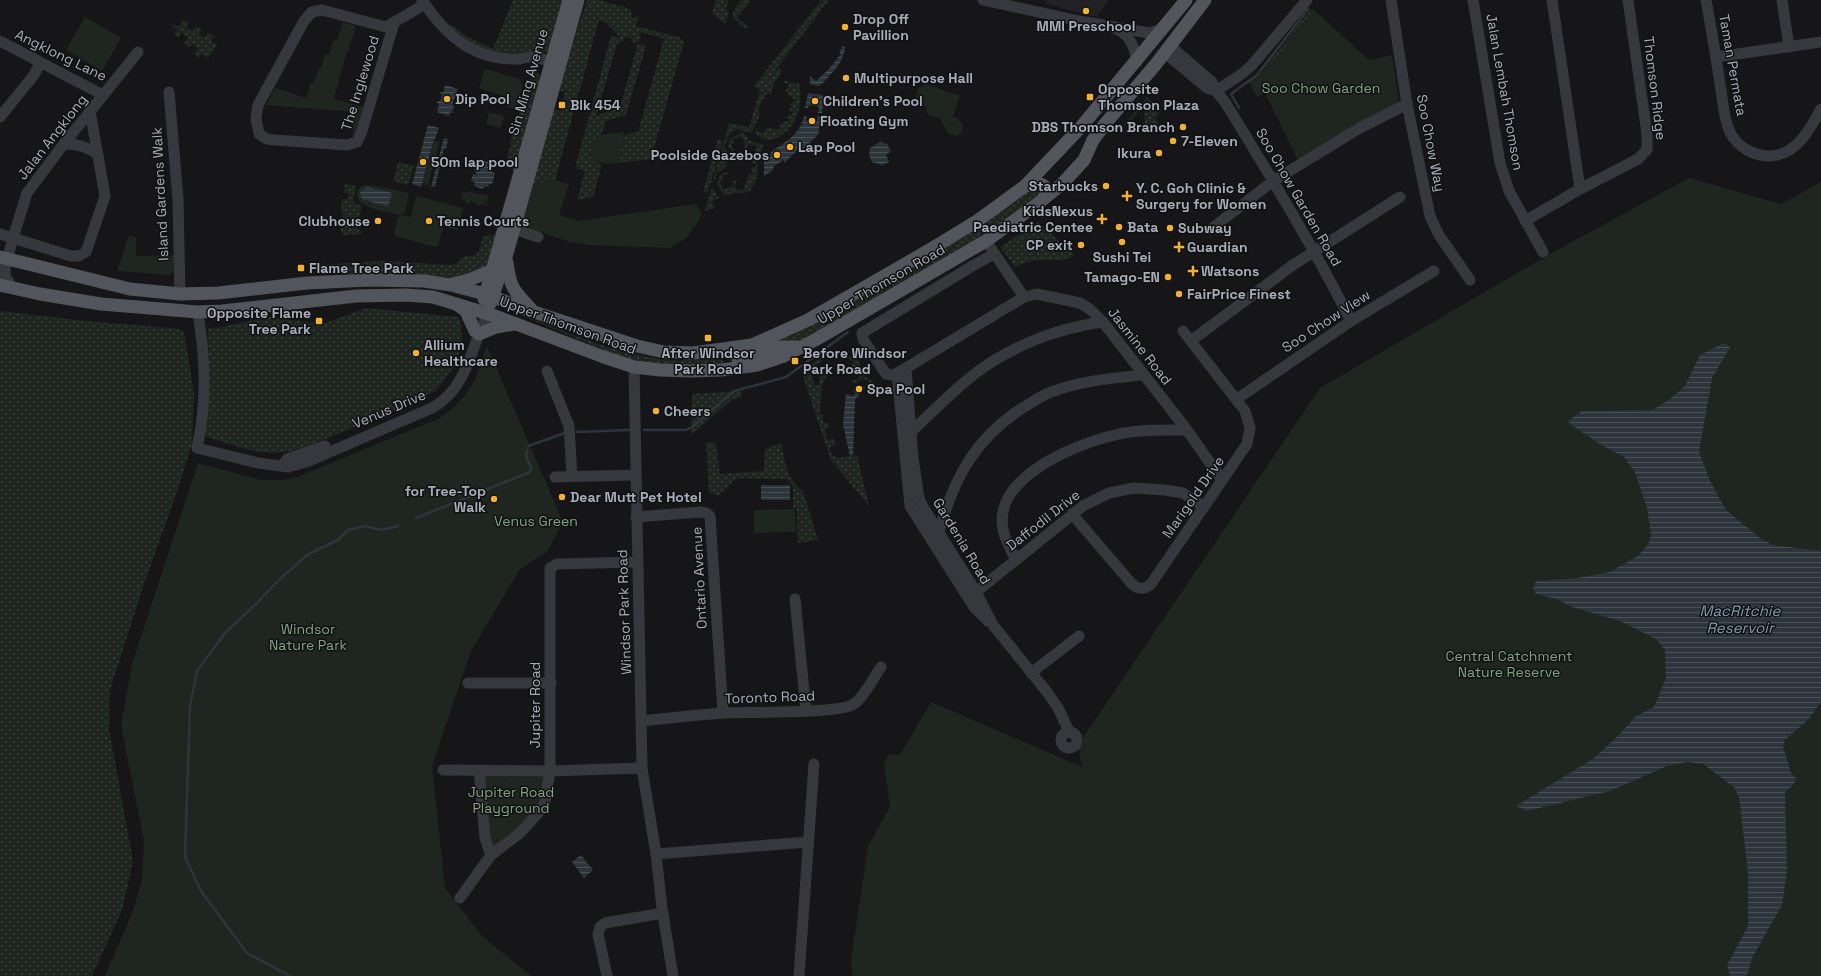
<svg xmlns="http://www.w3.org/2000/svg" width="1821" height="976" font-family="'Space Grotesk',sans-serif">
<defs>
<pattern id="grass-dots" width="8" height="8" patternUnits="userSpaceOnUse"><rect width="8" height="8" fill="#1e261f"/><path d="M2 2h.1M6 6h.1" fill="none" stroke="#3c433d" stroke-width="1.8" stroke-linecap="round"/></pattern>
<pattern id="water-rules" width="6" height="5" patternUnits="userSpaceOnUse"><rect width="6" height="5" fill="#2c353c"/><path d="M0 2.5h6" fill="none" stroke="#485056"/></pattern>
</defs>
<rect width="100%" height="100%" fill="#161618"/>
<polygon fill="#222225" points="1047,0 1109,0 1096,17 1046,4"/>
<g fill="url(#grass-dots)" fill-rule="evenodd">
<polygon points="513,0 564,0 548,49 541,55 484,51 449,30 451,24 468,37 493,49"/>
<path d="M587,0H599L631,9L632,19L639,15L636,26L679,37L684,42L651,159L618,163L624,136L640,130L639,128L664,39L641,32L638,43L646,46L626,115L606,121L601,136L597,135L590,160L602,164L593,197L577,200L585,171L575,168L611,36L621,38L606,22L599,20L555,180L531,185L554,109L560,111L565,92L558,90ZM627,37L632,38L631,42L638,43L620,107L596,116L617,44Z"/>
<polygon points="716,0 729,0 726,8 729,13 725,24 712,13"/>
<polygon points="741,0 751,0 737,18 748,27 746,29 733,18 733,11"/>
<polygon points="821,0 829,0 760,90 754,86"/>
<polygon points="1310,9 1314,10 1265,75 1262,72"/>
<polygon points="183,20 189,22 186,27 192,31 196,26 202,29 199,34 204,38 208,33 214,36 211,41 217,45 208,58 202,54 198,58 194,53 198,48 192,44 188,48 184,43 188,38 182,33 178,38 174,33 177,30 172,25 173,24 179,27"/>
<polygon points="778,68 782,71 774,84 771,94 767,93 758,109 760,115 753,130 750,133 737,129 729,135 724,147 730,155 725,168 717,173 712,187 719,198 712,201 715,208 705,211 729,123 749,127 760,90"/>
<polygon points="534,70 539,75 541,80 516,171 505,168 512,135"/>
<path d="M785,80L791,83H799C803,101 799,122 784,133C779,137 775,140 769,140C764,139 759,136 755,133L757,127V130L763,133L767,127L779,130L780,128L779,127L784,121L787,122L789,119L786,118L789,114L791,115L793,112L789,110L792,106L790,105L795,100L785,92L789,85L783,82L780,84Z"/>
<polygon points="1147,97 1161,112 1155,118 1159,124 1151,128 1145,125 1144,107 1118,132"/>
<polygon points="744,133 750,141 762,144 763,147 758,162 757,178 750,191 745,193 734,193 727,195 723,194 717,184 720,175 727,172 728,174 722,176 722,181 719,182 724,190 734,185 733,182 736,180 737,181 735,185 736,189 743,191 749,174 752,175 753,172 751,171 752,167 755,167 756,164 752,163 757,146 750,144 747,146 746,151 745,150 744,147 746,146 741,136 732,140 734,142 731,146 734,150 732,151 728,146 730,139 739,134"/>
<polygon points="718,139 723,141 708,192 703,192"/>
<polygon points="398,162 414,166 408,185 393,181"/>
<polygon points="345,184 353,185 356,187 353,202 362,206 357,229 361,231 362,234 343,235 340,229 343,215 341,210 342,199 348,199 349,194 344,192"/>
<polygon points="1028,187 1038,190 1041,196 1036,205 815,340 752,345"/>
<path d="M1038,222L1075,255C1070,257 1063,261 1057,260C1040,260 1031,259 1015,267L1000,247Z"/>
<path d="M495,232L497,233L489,267L458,277L359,276L311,265L385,261L451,265L457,263C461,255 467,257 475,255L479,250L483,236L487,237L488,234L493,236Z"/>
<path d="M499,306C553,325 613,356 671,360C688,362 705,356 722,355L724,357L723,363L706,366H660L621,357Z"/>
<path d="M366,308L458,317L461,322L462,340L460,350L454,367L436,391L416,401L309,446C298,449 287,453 275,453C252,453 227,443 205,436L210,390L208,328L222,327L267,317L317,323L328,322Z"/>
<polygon points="0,311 86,321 173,328 184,331 194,393 192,444 176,495 144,584 110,690 109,729 133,861 122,910 92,976 0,976"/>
<polygon points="851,355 855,356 864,371 865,377 875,382 871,387 873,383 861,379 856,384 852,381 854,379 857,380 862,373 861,371 852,366 849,369 853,362 847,357"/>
<path d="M823,356L825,359L810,371L815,386L819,385C817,374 824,371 832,365L833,367L822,384L820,414L823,415V423H829V426L825,431L827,440L834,438L835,445L830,447L832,456H836L837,458L857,455L869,506L831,460L804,380L803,370Z"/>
<polygon points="741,391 742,397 733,399 691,435 692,394"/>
<path d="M710,442L716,444L720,474L764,471L765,449L781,443C785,460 787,481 803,491L818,540L798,543L797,508H793V487L787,479L737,478L718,496L709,492L706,443Z"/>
</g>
<g fill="#1e261f">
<polygon points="1314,10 1369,60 1392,55 1399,102 1299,162 1265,93 1257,97 1249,82 1262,72 1265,74"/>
<polygon points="85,17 121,38 102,71 66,50"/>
<polygon points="343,22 356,26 348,52 347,51 334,99 364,107 357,133 353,139 353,112 266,105 275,88 306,98 311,82 314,83 319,68 321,68 325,54 329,55 333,40 337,41"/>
<polygon points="485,69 520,79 523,85 515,109 506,106 508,98 479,88"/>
<polygon points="926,84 960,96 953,116 959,120 963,126 961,134 956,136 947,133 941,119 929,115 926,111 927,107 914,102 919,88"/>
<polygon points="489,112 504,116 501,128 486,124"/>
<polygon points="625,132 618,163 607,164 590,160 597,135"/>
<polygon points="434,141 440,142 428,185 422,184"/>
<polygon points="1689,178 1781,204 1821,182 1821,976 852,976 851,960 868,846 890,807 884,763 889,754 900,755 931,702 1082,767 1078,745 1320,388 1550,254"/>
<polygon points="555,180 569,184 559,215 578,221 696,204 702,213 696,225 686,238 670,248 589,245 570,242 527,227 518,212 531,185"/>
<path d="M365,185L382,187L408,193L409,196L405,212L400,215C389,212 355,208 357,194C357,189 361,186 365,185Z"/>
<polygon points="468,191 488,196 487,202 480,200 488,203 487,206 481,204 480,206 470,201 469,204 465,203 466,200 461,199 463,192 467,193"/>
<polygon points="416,196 463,208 458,230 441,226 443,228 438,246 435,247 396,236 394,233 398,217 403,215 411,217"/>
<polygon points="129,236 136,237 136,256 174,255 175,270 169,275 117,271"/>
<path d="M487,346L563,522L547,552L520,569L471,651L432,766L445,888L482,936L531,976H105L133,911L142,880L144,841L121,726L132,664L198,463L261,480H285L297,477L438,419C455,408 471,392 478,372C481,363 483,354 487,346Z"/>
<polygon points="795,509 796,532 754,533 754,510"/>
<polygon points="479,770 550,771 545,802 491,855"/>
</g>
<g fill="url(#water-rules)">
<path d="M843,46L845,48C843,63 832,73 822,84L818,86L810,84V76L816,81L829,69L841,54L839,52Z"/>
<polygon points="445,85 458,89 452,105 454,105 452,113 450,112 449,116 437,112 439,104 437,103 437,101 440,101 442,95 440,94 440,92 443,93"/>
<polygon points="808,93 822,95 824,97 822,113 818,113 819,107 809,105 808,108 805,108"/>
<path d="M804,116H807L806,120L817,121L818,116H821L818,135L802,150L803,146C795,151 791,157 784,163V160L774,166L773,170L764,176V161L770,156L771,152C786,141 800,135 804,116Z"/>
<polygon points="428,125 439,128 435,139 434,139 421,187 412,184"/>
<polygon points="444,138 448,139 446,149 444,148 435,187 431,187"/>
<polygon points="880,142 887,144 891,151 886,155 889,162 882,165 872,162 869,155 870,148"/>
<polygon points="481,160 490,162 491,160 495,161 492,172 495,173 492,184 489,184 488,187 484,186 483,189 474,186 475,182 471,181 473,174 476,175 476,172 474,171 476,164 480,165"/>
<polygon points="367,187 392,193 388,207 362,199 360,192"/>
<polygon points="1724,343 1730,347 1712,378 1699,452 1711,483 1726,510 1760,538 1773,545 1821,551 1821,702 1808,720 1785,740 1783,746 1791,773 1797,779 1792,786 1785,792 1787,871 1782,905 1752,958 1747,976 1730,976 1727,965 1748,926 1748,872 1739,797 1734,787 1703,764 1687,762 1667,766 1610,791 1527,811 1516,806 1593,759 1618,736 1636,716 1654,707 1666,678 1665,650 1656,639 1620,621 1572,607 1556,599 1536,594 1533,588 1536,581 1578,578 1610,572 1639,555 1649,543 1651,535 1647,508 1635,472 1624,457 1603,446 1570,424 1568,421 1582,411 1653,410 1670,399 1685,386 1700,355"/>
<polygon points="857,385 865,387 855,400 853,455 850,456 843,424 846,394 853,396 856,392 853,391"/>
<rect x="761" y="485" width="29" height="15"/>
<polygon points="581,855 593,870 584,878 572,862"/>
</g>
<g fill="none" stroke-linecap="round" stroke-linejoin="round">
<g stroke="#2c353c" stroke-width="2.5">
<polyline points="1239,108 1231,94 1257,75 1308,9"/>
<polyline points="644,430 686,430 692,427 734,391 786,377 848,332"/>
<polyline points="577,432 629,430"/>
<polyline points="528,446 565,433"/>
<polyline points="416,518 530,472 531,468 526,455 527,450"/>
<polyline points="290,976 247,953 201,891 185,857 190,706 197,671 225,633 256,604 279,580 307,555 338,540 348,530 365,526 381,530 398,526"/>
</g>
<g stroke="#37383d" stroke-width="11">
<path d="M422,0C446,36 473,60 518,59C522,59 526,57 530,57C540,58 550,61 560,63"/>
<polyline points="983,0 1079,21 1149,33 1161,29"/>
<polyline points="1391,0 1407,104 1430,216 1439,235 1470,280"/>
<polyline points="1473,0 1500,163 1509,191 1543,252"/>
<polyline points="1552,0 1580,189"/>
<path d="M1706,0C1711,28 1716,56 1720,84C1723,100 1723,117 1730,132C1737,147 1754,156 1770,156C1797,155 1810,129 1821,109"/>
<polyline points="1782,0 1789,47"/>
<polyline points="394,23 362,131 357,142 347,145 275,140 267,139 259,134 256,118 258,105 304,21 312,12 322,10 386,27 425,4"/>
<path d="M1116,29C1130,34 1135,48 1137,62"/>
<polyline points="0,41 103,95"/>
<path d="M1171,44L1177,52L1212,82L1216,91L1225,102C1269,174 1313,246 1351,321"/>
<polyline points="1163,54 1170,57 1207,88 1216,91"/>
<polyline points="1716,57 1821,42"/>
<polyline points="1216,91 1243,73 1252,65 1307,0"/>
<polyline points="169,92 178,199 180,294"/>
<polyline points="0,117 34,75 40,63"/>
<path d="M63,145C74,142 90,148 98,155"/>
<polyline points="1525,221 1580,189 1638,159 1647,150 1647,134 1628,0"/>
<polyline points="505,226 538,237"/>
<polyline points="1211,229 1273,181 1358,129 1407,104"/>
<polyline points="0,234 71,256 79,256 86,252 105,196 90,111"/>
<polyline points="986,241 1024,297"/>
<polyline points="994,254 974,265 862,333 863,339 886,374 893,375 906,368 1024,297 1037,294 1080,303 1091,310 1103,322 1187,430 1222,480"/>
<polyline points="13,288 5,276 5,268 13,238 27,193 63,145 138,52"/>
<path d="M198,312C198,317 200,322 200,327C206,368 206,408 197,448L258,463L288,467L309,461L432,408C458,393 466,370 476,342C480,333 484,323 487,313"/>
<polyline points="1192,340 1293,265 1400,197"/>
<polyline points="634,367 642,768 656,854 662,908 673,976"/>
<polyline points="906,368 913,458 919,498 923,507 976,592 993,625 1047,692 1058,708 1070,733"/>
<polyline points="547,371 569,426 572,476"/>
<polyline points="897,373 910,506 974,607 988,621"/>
<polyline points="1237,399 1351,321 1434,271"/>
<path d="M911,432C930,414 948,396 967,380C1006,348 1055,328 1103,322"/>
<polyline points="283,465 287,459 325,446"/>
<polyline points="555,477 636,475"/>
<path d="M1072,514L1132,584C1139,590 1144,590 1151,584L1247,444L1250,428L1245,411L1183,331"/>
<polyline points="636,517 700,512 706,513 710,516 723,713"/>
<path d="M939,532C954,476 978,434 1029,404C1036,400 1043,395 1051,392C1080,381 1112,378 1143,375"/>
<path d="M1016,559C1010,549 1005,540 1003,529C993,477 1076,444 1115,435C1138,429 1163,430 1187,430"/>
<polyline points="976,592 1083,506 1109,493 1134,488 1165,490 1183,493 1204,507"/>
<polyline points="795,599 806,711"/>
<polyline points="1031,673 1079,636"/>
<polyline points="468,683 551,683"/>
<path d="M642,721C669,718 696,715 724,713C746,712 840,714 854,704C865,696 873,678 881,667"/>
<circle cx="1069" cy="740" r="8"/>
<polyline points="443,770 550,771 642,768"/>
<polyline points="479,770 485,838 491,855"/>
<polyline points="656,854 808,842"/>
<polyline points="460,898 491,855 520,833 540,811 545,802 550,771 550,568 557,564 637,562"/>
<polyline points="607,976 598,934 600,927 605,923 663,913"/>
<polyline points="799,976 814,764"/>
</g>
<g stroke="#53555c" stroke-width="13">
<path d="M1025,186C1034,183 1045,181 1047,192L1044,198"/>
<polyline points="0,257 130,289 180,294 218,293 307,283 369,280 424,281 451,285 485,294 543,315 637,346 664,352 693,353 752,345 808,320 926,252 977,221 1025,186 1081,127 1186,0"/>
<path d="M507,262C510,287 513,290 531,309"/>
<polyline points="452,284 469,280 493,270"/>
<polyline points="0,285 40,294 101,304 198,312 222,311 356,296 406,295 433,297 495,316 601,356 634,367 660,370 691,371 722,370 757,365 784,356 815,340 986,241 1036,205 1062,184 1084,160 1093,140 1105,124 1156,64 1205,0"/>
<polyline points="484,299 569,0"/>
<polyline points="490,304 506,257 578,0"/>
<polyline points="458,305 466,311 475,331"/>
<polyline points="479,334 496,327 515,324"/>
<polyline points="732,348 736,356 740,356 778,347 797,347"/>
</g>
</g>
<g fill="#f2b134" stroke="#111113" stroke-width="1.5">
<circle cx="1086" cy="11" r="4"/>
<circle cx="845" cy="27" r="4"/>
<circle cx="846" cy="78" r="4"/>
<rect x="1086" y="93" width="8" height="8" rx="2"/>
<circle cx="447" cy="99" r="4"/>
<circle cx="815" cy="101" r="4"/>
<rect x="558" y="101" width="8" height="8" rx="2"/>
<circle cx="812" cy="121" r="4"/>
<circle cx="1183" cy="127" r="4"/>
<circle cx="1173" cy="141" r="4"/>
<circle cx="790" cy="147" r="4"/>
<circle cx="1159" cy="153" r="4"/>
<circle cx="777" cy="155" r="4"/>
<circle cx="423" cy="162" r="4"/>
<circle cx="1106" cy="186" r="4"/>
<path d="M1125 190h4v4h4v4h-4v4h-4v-4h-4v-4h4z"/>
<path d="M1100 213h4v4h4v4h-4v4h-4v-4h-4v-4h4z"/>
<circle cx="378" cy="221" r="4"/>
<circle cx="429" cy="221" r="4"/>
<circle cx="1119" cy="227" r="4"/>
<circle cx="1170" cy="228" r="4"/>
<circle cx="1122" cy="242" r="4"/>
<circle cx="1081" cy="245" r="4"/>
<path d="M1177 241h4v4h4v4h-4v4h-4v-4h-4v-4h4z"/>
<rect x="297" y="264" width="8" height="8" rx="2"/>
<path d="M1191 265h4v4h4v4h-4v4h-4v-4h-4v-4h4z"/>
<circle cx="1168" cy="277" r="4"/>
<circle cx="1179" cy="294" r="4"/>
<rect x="315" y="317" width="8" height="8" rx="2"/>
<rect x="704" y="334" width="8" height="8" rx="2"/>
<circle cx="416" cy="353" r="4"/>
<rect x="791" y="357" width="8" height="8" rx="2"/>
<circle cx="859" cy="389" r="4"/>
<circle cx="656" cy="411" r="4"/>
<circle cx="562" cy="497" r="4"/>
<circle cx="494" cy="499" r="4"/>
</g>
<g text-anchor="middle" stroke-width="3" stroke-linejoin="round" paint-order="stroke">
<g font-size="14" font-weight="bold" fill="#a8adb8" stroke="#111113" text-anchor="start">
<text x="853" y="24">Drop Off<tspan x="853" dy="16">Pavillion</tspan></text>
<text x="1086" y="31" text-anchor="middle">MMI Preschool</text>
<text x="854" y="83">Multipurpose Hall</text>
<text x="1098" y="94">Opposite<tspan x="1098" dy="16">Thomson Plaza</tspan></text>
<text x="455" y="104">Dip Pool</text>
<text x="823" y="106">Children's Pool</text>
<text x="570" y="110">Blk 454</text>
<text x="820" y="126">Floating Gym</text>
<text x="1175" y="132" text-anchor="end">DBS Thomson Branch</text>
<text x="1181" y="146">7-Eleven</text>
<text x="798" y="152">Lap Pool</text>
<text x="1151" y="158" text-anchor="end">Ikura</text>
<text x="769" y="160" text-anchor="end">Poolside Gazebos</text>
<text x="431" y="167">50m lap pool</text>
<text x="1098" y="191" text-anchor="end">Starbucks</text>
<text x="1136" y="193">Y. C. Goh Clinic &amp;<tspan x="1136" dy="16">Surgery for Women</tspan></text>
<text x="1093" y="216" text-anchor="end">KidsNexus<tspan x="1093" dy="16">Paediatric Centee</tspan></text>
<text x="370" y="226" text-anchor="end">Clubhouse</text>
<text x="437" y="226">Tennis Courts</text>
<text x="1127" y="232">Bata</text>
<text x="1178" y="233">Subway</text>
<text x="1073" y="250" text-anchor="end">CP exit</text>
<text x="1187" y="252">Guardian</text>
<text x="1122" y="262" text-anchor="middle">Sushi Tei</text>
<text x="309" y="273">Flame Tree Park</text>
<text x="1201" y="276">Watsons</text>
<text x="1160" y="282" text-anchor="end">Tamago-EN</text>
<text x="1187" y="299">FairPrice Finest</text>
<text x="311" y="318" text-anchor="end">Opposite Flame<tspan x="311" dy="16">Tree Park</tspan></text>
<text x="424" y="350">Allium<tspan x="424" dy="16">Healthcare</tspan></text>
<text x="708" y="358" text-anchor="middle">After Windsor<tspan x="708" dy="16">Park Road</tspan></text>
<text x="803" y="358">Before Windsor<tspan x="803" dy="16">Park Road</tspan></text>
<text x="867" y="394">Spa Pool</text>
<text x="664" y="416">Cheers</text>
<text x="486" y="496" text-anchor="end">for Tree-Top<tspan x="486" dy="16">Walk</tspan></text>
<text x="570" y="502">Dear Mutt Pet Hotel</text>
</g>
<g font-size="14" fill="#a8adb8" stroke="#111113">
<text transform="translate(61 55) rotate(26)" y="5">Angklong Lane</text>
<text transform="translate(1733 65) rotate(80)" y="5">Taman Permata</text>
<text transform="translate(528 82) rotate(-74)" y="5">Sin Ming Avenue</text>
<text transform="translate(360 83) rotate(-73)" y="5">The Inglewood</text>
<text transform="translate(1655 88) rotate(83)" y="5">Thomson Ridge</text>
<text transform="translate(1505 92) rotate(80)" y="5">Jalan Lembah Thomson</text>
<text transform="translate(52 137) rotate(-52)" y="5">Jalan Angklong</text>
<text transform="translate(1431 143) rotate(79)" y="5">Soo Chow Way</text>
<text transform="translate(160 194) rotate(-93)" y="5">Island Gardens Walk</text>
<text transform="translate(1299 197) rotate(60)" y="5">Soo Chow Garden Road</text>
<text transform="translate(881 284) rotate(-30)" y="5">Upper Thomson Road</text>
<text transform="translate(1326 321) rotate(-33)" y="5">Soo Chow View</text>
<text transform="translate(568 325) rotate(20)" y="5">Upper Thomson Road</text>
<text transform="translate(1140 346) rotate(52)" y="5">Jasmine Road</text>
<text transform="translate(389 409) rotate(-23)" y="5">Venus Drive</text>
<text transform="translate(1193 497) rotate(-55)" y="5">Marigold Drive</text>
<text transform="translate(1043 520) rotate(-38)" y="5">Daffodil Drive</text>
<text transform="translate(962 541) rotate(59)" y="5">Gardenia Road</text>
<text transform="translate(699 578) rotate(-93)" y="5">Ontario Avenue</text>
<text transform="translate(624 612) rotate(-92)" y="5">Windsor Park Road</text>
<text transform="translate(770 697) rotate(-2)" y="5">Toronto Road</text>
<text transform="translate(535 705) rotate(-90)" y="5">Jupiter Road</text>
</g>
<g font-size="14" fill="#7fa381" stroke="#111113">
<text x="1321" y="93">Soo Chow Garden</text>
<text x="536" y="526">Venus Green</text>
<text x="308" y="634">Windsor<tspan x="308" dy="16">Nature Park</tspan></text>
<text x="1509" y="661">Central Catchment<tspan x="1509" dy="16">Nature Reserve</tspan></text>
<text x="511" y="797">Jupiter Road<tspan x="511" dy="16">Playground</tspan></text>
</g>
<g font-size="15" font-style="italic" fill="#7f9bb3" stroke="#111113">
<text x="1740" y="616">MacRitchie<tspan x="1740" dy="17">Reservoir</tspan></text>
</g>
</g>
</svg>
